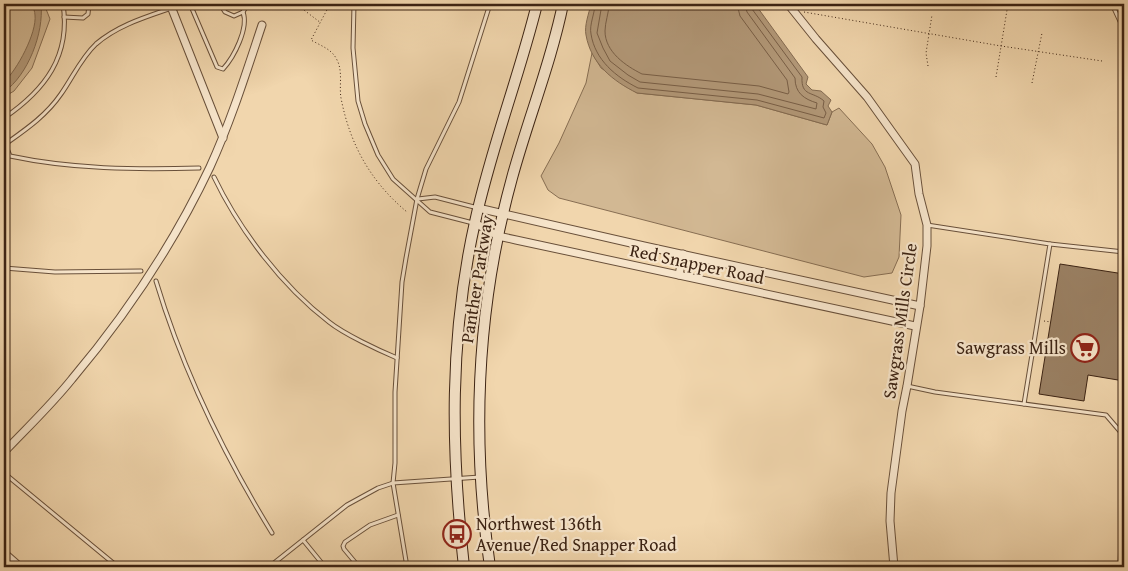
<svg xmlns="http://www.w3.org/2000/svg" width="1128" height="571" font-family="'Gentium Book Plus',serif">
<rect width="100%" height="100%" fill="#f1d6ad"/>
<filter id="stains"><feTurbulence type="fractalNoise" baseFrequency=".004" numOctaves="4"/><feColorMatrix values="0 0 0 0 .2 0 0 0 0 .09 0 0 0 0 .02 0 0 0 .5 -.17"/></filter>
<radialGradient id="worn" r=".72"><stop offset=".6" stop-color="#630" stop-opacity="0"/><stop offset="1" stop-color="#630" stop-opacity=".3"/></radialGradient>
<g fill="#d2b893" stroke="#876e53">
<polygon points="4,4 44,4 50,19 32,68 14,91 4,97"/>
<polygon points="592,53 601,68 637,93 756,105 827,125 832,112 839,108 872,144 885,167 901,215 899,257 892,273 864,277 559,198 548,190 541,176 559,143 586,83"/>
</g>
<g fill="#b39979" stroke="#836a50">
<path d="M32,4H41C44,33 28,75 4,92V82C17,70 37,33 35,15C35,12 33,7 32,4Z"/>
<path d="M591,4H755L808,77L806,84L812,90L821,91L831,100L828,106L832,112L827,125L756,105L637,93C613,81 591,64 586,35C584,26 589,13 591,4Z"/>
</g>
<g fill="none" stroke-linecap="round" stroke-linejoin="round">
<g stroke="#785e46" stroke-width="1">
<path d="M595,4C595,13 589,25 591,34C595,60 616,77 638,88L757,100L824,118L826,113L823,107L824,101C813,91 801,97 802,77L752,9L751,4"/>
<path d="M602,4L597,33L603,48L610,61L628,75L640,82L758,94L816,109L817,103C804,99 795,93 795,78L747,12L745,4"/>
<path d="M609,4C609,13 605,22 605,31C605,52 626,66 642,74L759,86L788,94L789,92L787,80L740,16L737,4"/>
</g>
</g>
<polygon fill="#9a8063" stroke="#3c2313" points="1060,264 1124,274 1124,381 1088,375 1084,401 1039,394"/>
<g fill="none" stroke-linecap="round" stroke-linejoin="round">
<defs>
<g id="lane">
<path d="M190,4L217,67L223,69C234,57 249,28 243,12"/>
<polyline points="220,4 225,12 234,16 243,12 248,4"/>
<polyline points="354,4 353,48 358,101 365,124 378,155 393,179 430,212 473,223"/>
<polyline points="1112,4 1124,30"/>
<polyline points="64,17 83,18 88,14 89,4"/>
<path d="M4,118C45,90 71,56 63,4"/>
<path d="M4,141L10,156C71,169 136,170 199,168"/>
<path d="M4,145C25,130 46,116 61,94C73,77 81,58 96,44C120,23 153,15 183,4"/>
<path d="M214,177C240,231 282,286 329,322C344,334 378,350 397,358"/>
<polyline points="418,199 435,197 478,208"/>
<polyline points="927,225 1050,244 1024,404"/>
<polyline points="1050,244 1124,252"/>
<polyline points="4,268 55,272 141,271"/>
<path d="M156,281C183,371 223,453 272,533"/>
<polyline points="907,386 935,392 1106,415 1124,436"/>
<polyline points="4,473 118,567"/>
<polyline points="303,540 325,567"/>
<polyline points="269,567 347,505 378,488 393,483 480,477"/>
<polyline points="359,567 344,549 343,546 345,542 370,525 398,515"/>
<polyline points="407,567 393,483 395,463 395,392 402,282 406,258 417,199 426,169 459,102 490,4"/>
<polyline points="1120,567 1124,452"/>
</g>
<g id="street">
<polyline points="170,4 223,138"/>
<polyline points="788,4 816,39 867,97 915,164 919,194 927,225 927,246 920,306 907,386 902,411 891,493 890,521 894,567"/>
<polyline points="478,208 644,246 920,306"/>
<polyline points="475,223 498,236 516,240 915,326"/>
<polyline points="679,275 683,254"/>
<path d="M7,449C29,426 52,404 72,379C126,315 174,243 210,167C231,121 246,73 262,25"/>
<polyline points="4,553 20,567"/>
</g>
<g id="secondary">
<path d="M464,567C451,449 449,338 475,222C491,148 519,77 537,4"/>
<path d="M490,567C471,437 477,305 512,178C528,119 551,63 563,4"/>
</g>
</defs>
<use href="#lane" stroke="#69503a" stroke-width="5"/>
<use href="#street" stroke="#69503a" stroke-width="9"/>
<use href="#secondary" stroke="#3c2313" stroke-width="12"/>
<g stroke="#3c2313" stroke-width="1" stroke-dasharray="1 2.5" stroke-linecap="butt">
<polyline points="296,4 321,23"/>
<path d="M330,4L311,40C321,46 332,49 337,60C343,71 339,87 341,98C350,145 371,182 407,212"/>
<polyline points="804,12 1001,46 1102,61"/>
<polyline points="928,66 926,53 932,15"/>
<polyline points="996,77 1008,4"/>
<polyline points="1032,83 1042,33"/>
<polyline points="1044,321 1051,322"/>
<polyline points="307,562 313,567"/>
</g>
<use href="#lane" stroke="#f6e4ca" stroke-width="3"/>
<use href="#street" stroke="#f6e4ca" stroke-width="7"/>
<use href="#secondary" stroke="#f6e4ca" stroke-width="10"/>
</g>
<defs>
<symbol id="supermarket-ring" viewBox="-11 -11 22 22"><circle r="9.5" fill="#f6e4ca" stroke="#8f2418" stroke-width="1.5"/><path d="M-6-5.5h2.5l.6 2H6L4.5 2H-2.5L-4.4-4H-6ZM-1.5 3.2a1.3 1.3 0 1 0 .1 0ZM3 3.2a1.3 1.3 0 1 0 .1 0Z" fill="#8f2418"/></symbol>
<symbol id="bus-ring" viewBox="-11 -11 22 22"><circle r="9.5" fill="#f6e4ca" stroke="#8f2418" stroke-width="1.5"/><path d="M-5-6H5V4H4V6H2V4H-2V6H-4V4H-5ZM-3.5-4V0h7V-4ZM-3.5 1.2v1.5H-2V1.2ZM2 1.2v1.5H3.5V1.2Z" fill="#8f2418"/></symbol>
</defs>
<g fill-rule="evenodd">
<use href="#supermarket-ring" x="1069" y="332" width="32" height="32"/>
<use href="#bus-ring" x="441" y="518" width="32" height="32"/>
</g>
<g text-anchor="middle" stroke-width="4.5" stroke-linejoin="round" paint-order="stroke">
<g font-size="18" fill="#3c2313" stroke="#f6e4ca">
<text transform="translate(697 264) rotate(12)" y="6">Red Snapper Road</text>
<text transform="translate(477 279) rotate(-81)" y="6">Panther Parkway</text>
<text transform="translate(900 321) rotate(-82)" y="6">Sawgrass Mills Circle</text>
</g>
<g font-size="18" fill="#3c2313" stroke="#f6e4ca" text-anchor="end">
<text x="1066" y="354">Sawgrass Mills</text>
<text x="476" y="530" text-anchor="start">Northwest 136th<tspan x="476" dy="21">Avenue/Red Snapper Road</tspan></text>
</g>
</g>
<rect width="1128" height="571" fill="none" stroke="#f1d6ad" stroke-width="20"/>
<rect x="5" y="5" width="1118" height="561" fill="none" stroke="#3c2313" stroke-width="2.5"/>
<rect x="10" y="10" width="1108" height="551" fill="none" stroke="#3c2313"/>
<rect width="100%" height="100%" filter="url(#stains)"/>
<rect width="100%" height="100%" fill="url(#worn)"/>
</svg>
